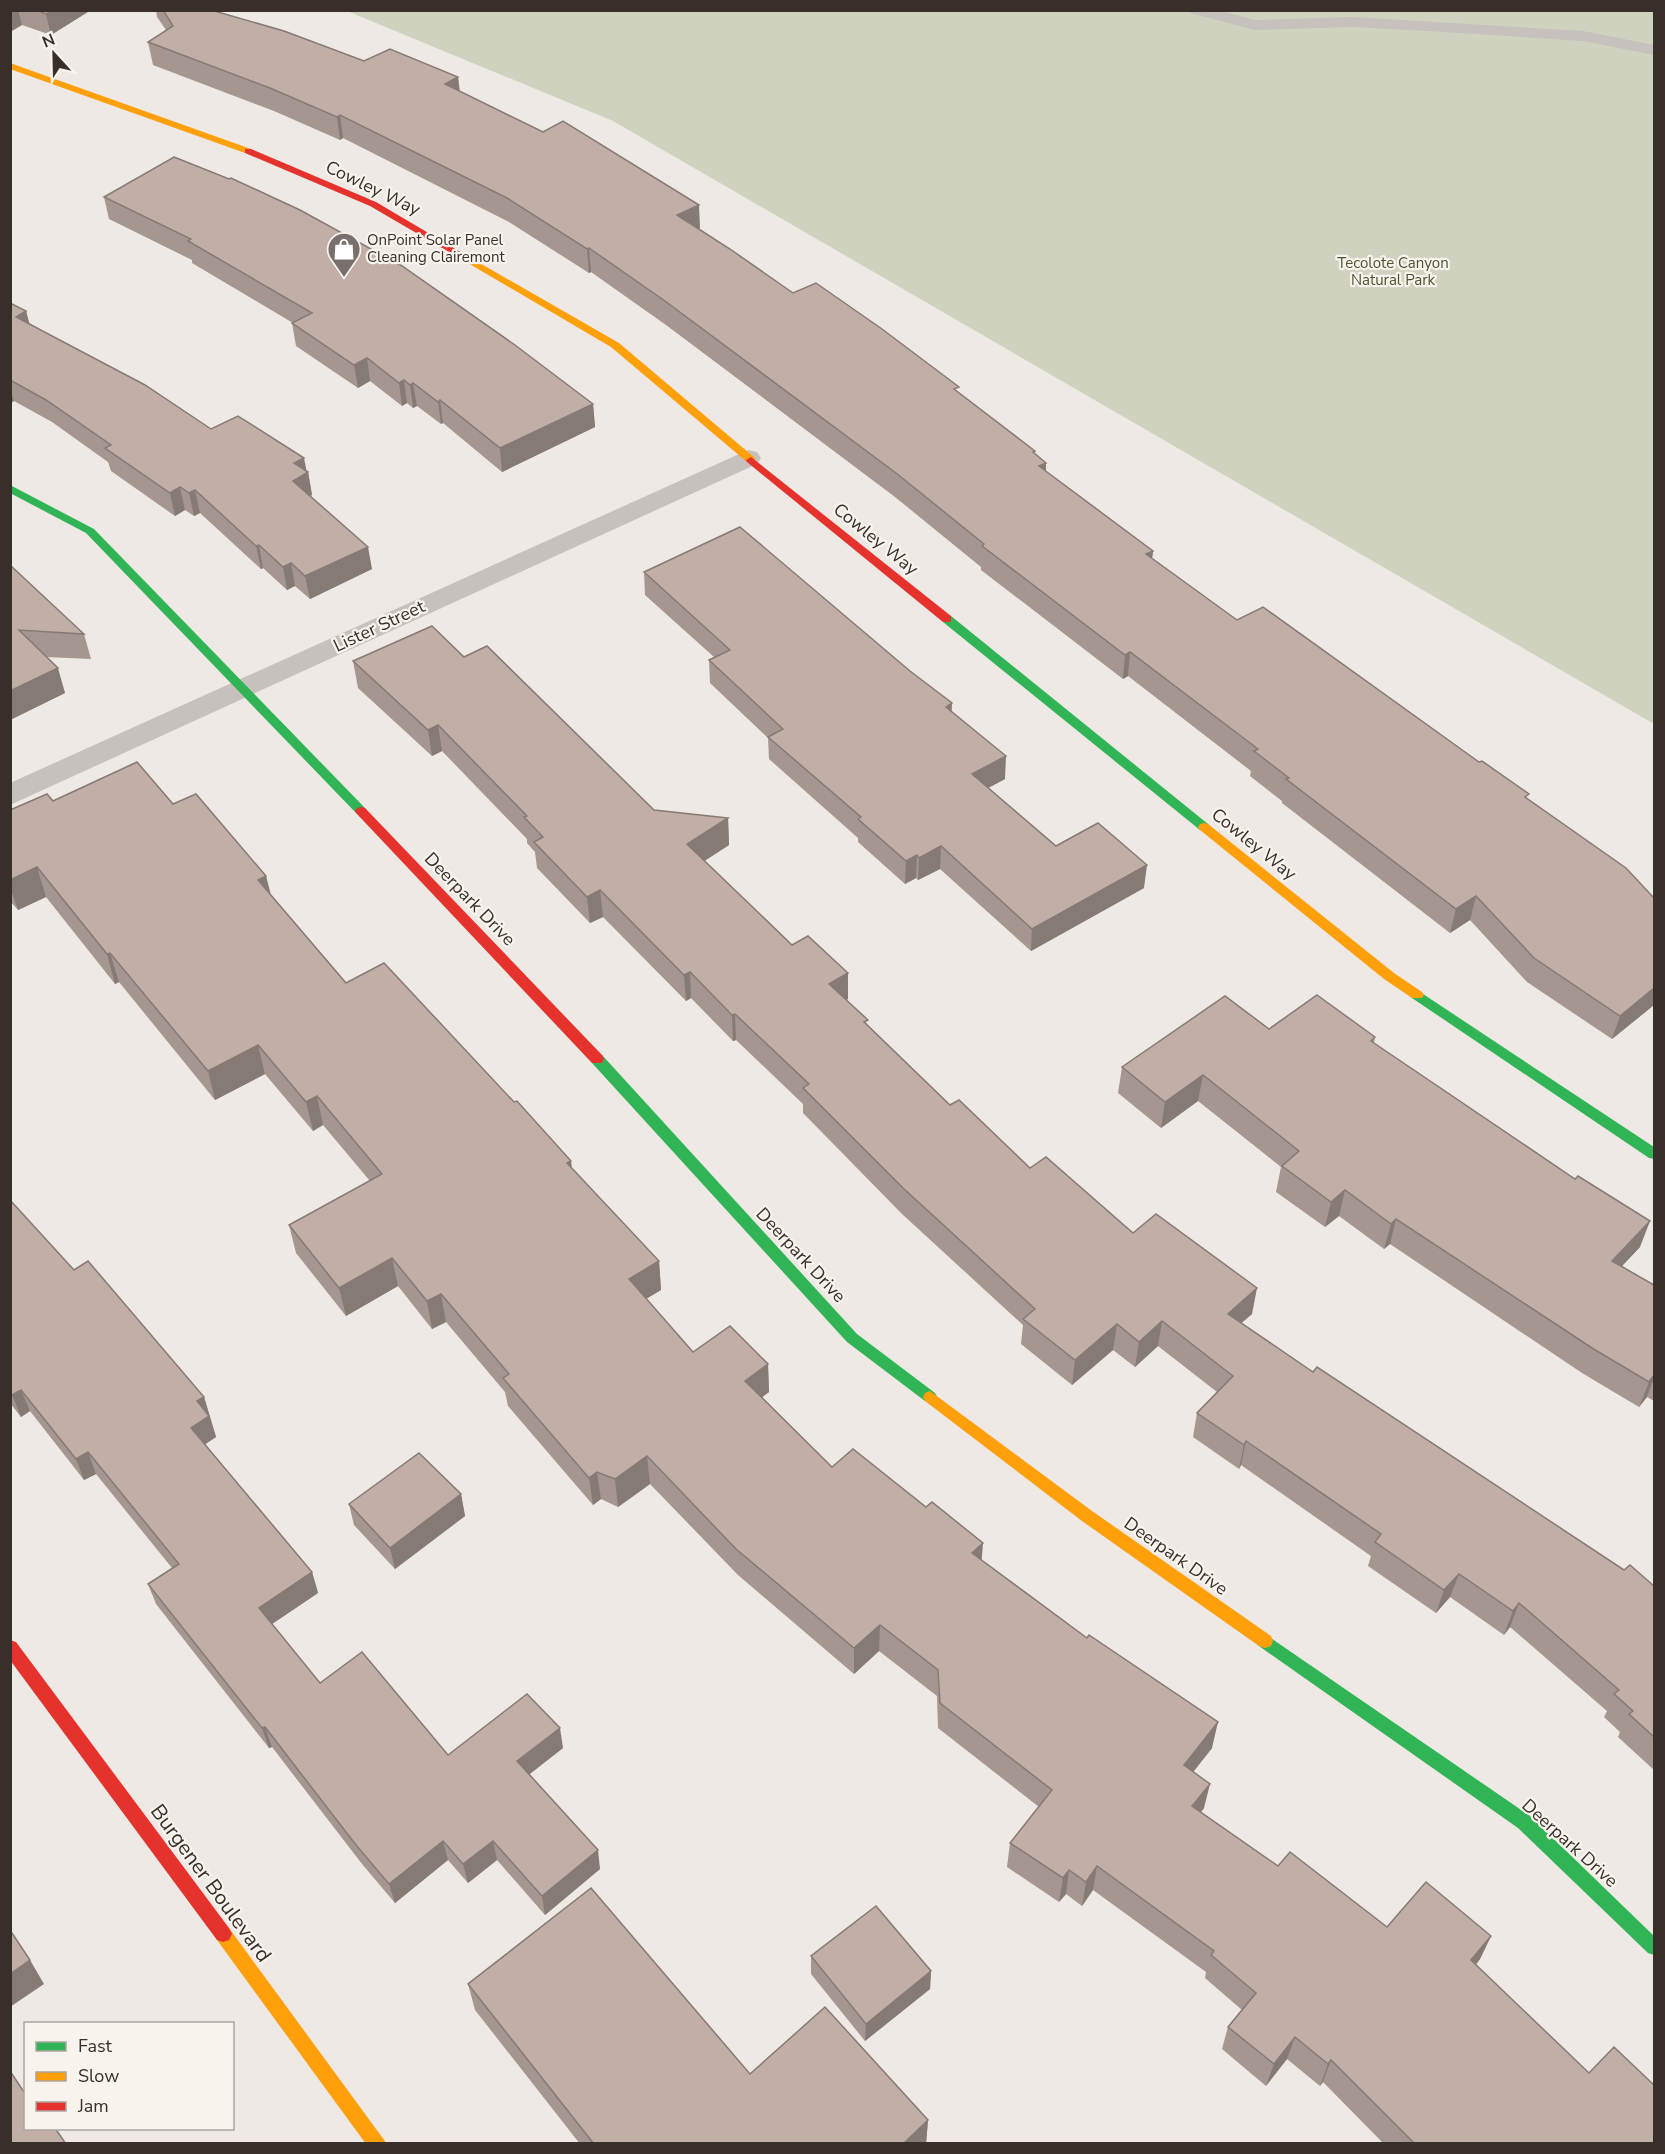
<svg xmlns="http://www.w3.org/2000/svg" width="1665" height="2154" font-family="'Nunito Sans',sans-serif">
<rect width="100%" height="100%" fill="#eee9e4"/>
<polygon fill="#cfd2bf" points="347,11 1654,11 1654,724 613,121"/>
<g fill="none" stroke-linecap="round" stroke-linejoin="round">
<polygon fill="#c7c1bd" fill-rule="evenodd" points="1189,10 1217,10 1255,20 1353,17 1583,31 1654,45 1654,55 1583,41 1443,32 1353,27 1255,30 1190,13"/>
<polygon fill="#c7c1bd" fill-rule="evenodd" points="748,450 757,452 761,458 757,464 10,805 10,783"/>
<g fill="#30b455" fill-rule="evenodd">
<polygon points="10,485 94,529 365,808 367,811 365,814 357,814 86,533 10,493"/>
<polygon points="947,615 951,616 1208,824 1210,827 1208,830 1200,830 943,622 943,616"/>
<polygon points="1417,990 1654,1147 1654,1159 1649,1158 1412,998 1410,995"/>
<polygon points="597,1054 602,1055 857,1334 935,1393 937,1397 935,1401 930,1403 925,1401 847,1342 592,1063 590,1059"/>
<polygon points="1265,1634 1530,1816 1654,1936 1654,1955 1648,1953 1518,1828 1259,1646 1257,1641 1259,1636"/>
</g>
<g fill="#ff9f0a" fill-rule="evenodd">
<polygon points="10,63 251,149 253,151 245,153 10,69"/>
<polygon points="464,254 619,343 755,458 755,462 747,462 611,347 461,259 461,255"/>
<polygon points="1204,823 1208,824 1394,973 1422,992 1424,995 1422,998 1412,998 1384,979 1200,830 1198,827 1200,824"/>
<polygon points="930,1391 1092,1511 1271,1636 1273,1641 1271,1646 1265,1648 1259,1646 1082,1521 925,1401 923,1397 925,1393"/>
<polygon points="223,1926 229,1928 387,2144 366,2144 217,1940 214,1934 217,1928"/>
</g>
<g fill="#e5322d" fill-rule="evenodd">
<polygon points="245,149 251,149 376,202 469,257 461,259 370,206 245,153"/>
<polygon points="751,457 951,616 951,622 943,622 747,462 746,460"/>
<polygon points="361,807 365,808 602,1055 604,1059 602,1063 592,1063 357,814 355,811 357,808"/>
<polygon points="10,1640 16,1642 229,1928 232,1934 229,1940 223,1942 217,1940 10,1660"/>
</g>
</g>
<g fill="#a59690">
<polygon points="10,10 91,10 51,35 22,25 10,32"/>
<polygon points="156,10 211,10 364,61 458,77 460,91 700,228 698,229 793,293 959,393 1046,463 1046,471 1153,551 1152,558 1237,620 1528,799 1654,1005 1612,1039 1527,982 1470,920 1450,933 1282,803 1282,801 1250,776 1251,771 1128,676 1123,679 981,570 981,567 895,497 666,325 591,272 589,273 509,222 343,138 340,140 274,111 153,65 148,42 166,30 157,17"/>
<polygon points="104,197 593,404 595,427 502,472 443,423 441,424 417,406 413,408 407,403 402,406 370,381 358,388 296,346 292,323 293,323 192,263 192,260 109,219"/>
<polygon points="10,303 26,311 29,323 211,429 308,472 312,495 310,496 372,569 310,599 295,586 287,590 263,568 261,569 200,513 194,516 185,510 175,516 111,471 108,462 52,422 14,401 10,402"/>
<polygon points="10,565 84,634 91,659 46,657 65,693 10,720"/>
<polygon points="644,572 952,712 1005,779 988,788 1056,846 1144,888 1031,951 940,869 918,880 916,878 905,884 858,842 858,838 769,759 768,738 710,683 709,660 714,657 645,595"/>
<polygon points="464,657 654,810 728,818 729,845 704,861 792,945 848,973 848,999 846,1000 868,1025 950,1105 1030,1168 1133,1233 1252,1314 1241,1323 1313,1372 1624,1570 1654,1586 1654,1770 1618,1737 1620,1732 1604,1717 1607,1711 1510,1627 1504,1635 1450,1597 1436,1613 1368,1566 1371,1556 1241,1465 1239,1469 1193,1437 1197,1413 1217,1392 1158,1346 1135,1367 1113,1350 1072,1385 1021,1344 1023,1325 902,1214 803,1113 803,1104 736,1040 733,1041 691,998 686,1001 603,917 590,923 537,868 535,852 527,843 527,839 442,751 432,756 358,688 353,661"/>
<polygon points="53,801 173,804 266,876 271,895 346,983 572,1169 659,1261 661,1290 646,1299 693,1352 768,1364 769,1392 762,1397 832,1467 981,1560 1212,1748 1193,1772 1204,1808 1201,1812 1278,1866 1387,1927 1491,1936 1480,1959 1476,1965 1654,2144 1384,2144 1323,2082 1320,2086 1287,2059 1266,2086 1222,2049 1228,2027 1242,2010 1205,1978 1206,1972 1093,1890 1082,1906 1066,1894 1059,1902 1007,1867 1010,1843 1039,1807 938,1728 937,1696 879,1651 854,1674 738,1575 650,1484 618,1507 601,1499 593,1505 508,1406 505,1392 446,1322 432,1329 398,1286 346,1316 296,1253 289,1225 370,1181 323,1125 313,1131 265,1074 215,1100 119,982 115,984 46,897 18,910 10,901 10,810"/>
<polygon points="1269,1029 1375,1037 1374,1043 1640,1247 1622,1266 1654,1285 1654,1401 1647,1397 1639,1407 1582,1373 1390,1244 1384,1249 1339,1216 1325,1227 1276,1192 1281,1167 1198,1101 1161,1128 1118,1093 1122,1067"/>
<polygon points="10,1200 74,1270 204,1397 216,1437 205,1444 312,1572 318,1593 272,1624 320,1683 448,1755 563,1748 529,1774 600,1869 545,1915 497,1860 468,1883 448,1860 395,1903 362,1864 272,1747 269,1748 156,1604 148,1584 172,1568 96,1474 84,1480 30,1411 21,1417 10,1403"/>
<polygon points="461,1494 465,1516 395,1569 354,1525 349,1504"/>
<polygon points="811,1956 931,1971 930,1989 865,2041 811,1974"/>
<polygon points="468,1984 750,2074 928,2120 926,2144 580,2144 475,2010"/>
</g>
<g fill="#867a75">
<polygon points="10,10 18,10 22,25 10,32"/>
<polygon points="52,10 91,10 51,35 46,14"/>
<polygon points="458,77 460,100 445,84"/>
<polygon points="340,115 343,138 340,140 337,117"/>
<polygon points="699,205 700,228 678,239 677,215"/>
<polygon points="589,248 591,272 589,273 587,249"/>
<polygon points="26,311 32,333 16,317"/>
<polygon points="367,358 370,381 358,388 354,365"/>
<polygon points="404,380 407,403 402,406 399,383"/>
<polygon points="413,383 417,406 413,408 410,385"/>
<polygon points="10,389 14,401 11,403 10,399"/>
<polygon points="440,400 443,423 441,424 438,402"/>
<polygon points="593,404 595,427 502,472 500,448"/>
<polygon points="304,458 307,473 308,472 312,495 298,503 293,481 294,463"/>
<polygon points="1046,463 1045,487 1039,466"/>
<polygon points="180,487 185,510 175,516 170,493"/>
<polygon points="195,490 200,513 194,516 189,493"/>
<polygon points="259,545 263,568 261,569 256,546"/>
<polygon points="368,547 372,569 310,599 305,576"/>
<polygon points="1153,551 1150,575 1146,554"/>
<polygon points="291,563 295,586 287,590 283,567"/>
<polygon points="1130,652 1128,676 1123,679 1125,655"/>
<polygon points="58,668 65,693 10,720 10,691"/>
<polygon points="952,703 951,726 946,707"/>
<polygon points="438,725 442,751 432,756 428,730"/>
<polygon points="1006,756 1005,779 971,797 972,774"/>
<polygon points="728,818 729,845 689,871 687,844"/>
<polygon points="941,846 940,869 918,880 919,858"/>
<polygon points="917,855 916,878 905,884 906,861"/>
<polygon points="1147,865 1144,888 1031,951 1032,929"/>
<polygon points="37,867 46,897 18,910 10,887 10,880"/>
<polygon points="266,876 273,905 258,880"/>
<polygon points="600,890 603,917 590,923 587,897"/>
<polygon points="1476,896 1470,920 1450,933 1456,909"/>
<polygon points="110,953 119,982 115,984 107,954"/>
<polygon points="690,972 691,998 686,1001 684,975"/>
<polygon points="848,973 848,999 829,1010 829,984"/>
<polygon points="1654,988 1654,1005 1612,1039 1620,1016"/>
<polygon points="735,1014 736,1040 733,1041 732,1015"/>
<polygon points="258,1045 265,1074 215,1100 208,1071"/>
<polygon points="1203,1075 1198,1101 1161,1128 1165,1102"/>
<polygon points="317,1096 323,1125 313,1131 306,1102"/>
<polygon points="571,1161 575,1190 567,1163"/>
<polygon points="1345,1190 1339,1216 1325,1227 1331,1202"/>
<polygon points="1396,1219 1390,1244 1384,1249 1391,1224"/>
<polygon points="1650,1221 1640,1247 1603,1286 1612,1261"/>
<polygon points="392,1258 398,1286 346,1316 339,1288"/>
<polygon points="659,1261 661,1290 632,1307 629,1279"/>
<polygon points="1257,1288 1252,1314 1223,1339 1228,1314"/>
<polygon points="441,1294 446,1322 432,1329 427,1301"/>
<polygon points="1162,1321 1158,1346 1135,1367 1139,1342"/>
<polygon points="1117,1324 1113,1350 1072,1385 1075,1360"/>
<polygon points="768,1364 769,1392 746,1409 745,1381"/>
<polygon points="1654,1375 1654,1377 1647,1397 1639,1407 1649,1382"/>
<polygon points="21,1390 30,1411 21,1417 12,1395"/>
<polygon points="204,1397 216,1437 198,1449 191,1428 197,1401"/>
<polygon points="1246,1441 1241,1465 1239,1469 1244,1445"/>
<polygon points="88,1452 96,1474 84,1480 76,1459"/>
<polygon points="647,1456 650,1484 618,1507 615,1479"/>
<polygon points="597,1472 601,1499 593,1505 589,1478"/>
<polygon points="461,1494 465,1516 395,1569 390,1548"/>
<polygon points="983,1543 981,1569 972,1553"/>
<polygon points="312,1572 318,1593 266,1628 259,1608"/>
<polygon points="1459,1574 1450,1597 1436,1613 1444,1590"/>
<polygon points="1519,1603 1510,1627 1504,1635 1513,1611"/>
<polygon points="880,1625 879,1651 854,1674 854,1648"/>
<polygon points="1218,1722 1212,1748 1179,1790 1184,1765"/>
<polygon points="265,1727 272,1747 269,1748 262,1728"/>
<polygon points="560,1728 563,1748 521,1781 517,1761"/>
<polygon points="1210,1784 1204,1808 1186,1831 1192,1806"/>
<polygon points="443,1841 448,1860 395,1903 389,1884"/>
<polygon points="493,1841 497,1860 468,1883 463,1864"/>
<polygon points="598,1850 600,1869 545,1915 542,1896"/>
<polygon points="1097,1866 1093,1890 1082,1906 1086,1882"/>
<polygon points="1069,1870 1066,1894 1059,1902 1063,1878"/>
<polygon points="1491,1936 1480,1959 1460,1983 1471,1960"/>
<polygon points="30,1960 44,1984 10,2007 10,1974"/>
<polygon points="931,1971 930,1989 865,2041 866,2024"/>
<polygon points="1295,2037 1287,2059 1266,2086 1274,2064"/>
<polygon points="1331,2060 1323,2082 1320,2086 1328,2064"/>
<polygon points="928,2120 926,2144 903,2144"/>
</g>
<g fill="#c0aea7" stroke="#867a75" stroke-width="1.5">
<polygon points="37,10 52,10 46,14"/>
<polygon points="163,10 211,10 284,31 364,61 390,49 458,77 445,84 543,132 563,121 699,205 677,215 730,249 793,293 816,283 882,329 959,387 954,389 1035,451 1033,452 1046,463 1039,466 1153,551 1146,554 1237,620 1263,607 1479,762 1482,761 1529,794 1525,797 1626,868 1654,898 1654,988 1620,1016 1534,958 1476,896 1456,909 1286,779 1289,778 1254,751 1258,749 1130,652 1125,655 982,546 984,544 896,473 665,301 589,248 587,249 507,198 340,115 337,117 270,88 148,42 173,26"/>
<polygon points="174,157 229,179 231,178 300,210 402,266 515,345 593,404 500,448 440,400 438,402 413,383 410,385 404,380 399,383 367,358 354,365 292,323 312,313 188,241 191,239 104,197"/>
<polygon points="10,303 26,311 16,317 145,385 211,429 238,416 304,458 294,463 308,472 293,481 368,547 305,576 291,563 283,567 259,545 256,546 195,490 189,493 180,487 170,493 105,448 111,445 46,400 10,380"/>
<polygon points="740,527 910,671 952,703 946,707 1006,756 972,774 1056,846 1098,823 1147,865 1032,929 941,846 919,858 917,855 906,861 858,819 861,817 768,737 783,729 709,660 730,650 644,572"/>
<polygon points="10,565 84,634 19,630 58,668 10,691"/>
<polygon points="432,626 464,657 487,646 654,810 728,818 687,844 792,945 808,936 848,973 829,984 868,1020 864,1022 950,1105 959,1100 1030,1168 1046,1157 1133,1233 1156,1214 1257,1288 1228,1314 1313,1372 1317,1367 1624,1570 1630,1565 1654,1586 1654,1737 1629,1714 1633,1711 1614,1694 1619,1690 1519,1603 1513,1611 1459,1574 1444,1590 1375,1542 1381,1534 1246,1441 1244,1445 1197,1413 1233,1376 1162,1321 1139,1342 1117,1324 1075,1360 1023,1319 1035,1309 903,1188 803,1088 809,1084 735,1014 732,1015 690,972 684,975 600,890 587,897 534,842 543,837 524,817 527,816 438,725 428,730 353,661"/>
<polygon points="137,762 173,804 196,794 266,876 258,880 346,983 384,963 514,1102 517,1101 571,1161 567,1163 659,1261 629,1279 693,1352 730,1326 768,1364 745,1381 832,1467 853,1449 926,1507 932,1502 983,1543 972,1553 1087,1638 1089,1635 1218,1722 1184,1765 1210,1784 1192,1806 1278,1866 1290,1852 1387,1927 1426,1882 1491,1936 1471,1960 1589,2073 1614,2047 1654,2085 1654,2144 1415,2144 1331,2060 1328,2064 1295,2037 1274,2064 1228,2027 1256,1993 1211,1955 1214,1951 1097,1866 1086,1882 1069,1870 1063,1878 1010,1843 1052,1790 940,1703 938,1670 880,1625 854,1648 736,1549 647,1456 615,1479 597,1472 589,1478 503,1378 509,1374 441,1294 427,1301 392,1258 339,1288 289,1225 382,1174 317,1096 306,1102 258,1045 208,1071 110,953 107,954 37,867 10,880 10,810 47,794 53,801"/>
<polygon points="1317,995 1375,1037 1371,1041 1575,1179 1578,1176 1650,1221 1612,1261 1654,1285 1654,1375 1649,1382 1592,1348 1396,1219 1391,1224 1345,1190 1331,1202 1282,1166 1299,1151 1203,1075 1165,1102 1122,1067 1225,996 1269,1029"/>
<polygon points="10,1200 74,1270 88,1261 204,1397 197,1401 209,1416 191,1428 312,1572 259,1608 320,1683 362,1652 448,1755 527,1694 560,1728 517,1761 598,1850 542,1896 493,1841 463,1864 443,1841 389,1884 356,1845 265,1727 262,1728 148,1584 179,1564 88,1452 76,1459 21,1390 12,1395 10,1392"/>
<polygon points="419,1453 461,1494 390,1548 349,1504"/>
<polygon points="591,1888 750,2074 825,2007 928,2120 903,2144 594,2144 468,1984"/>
<polygon points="876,1906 931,1971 866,2024 811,1956"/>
<polygon points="10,1930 30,1960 10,1974"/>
<polygon points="10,2071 26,2095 26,2128 55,2128 66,2144 10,2144"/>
</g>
<defs>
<symbol id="shop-pin" viewBox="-11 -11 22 30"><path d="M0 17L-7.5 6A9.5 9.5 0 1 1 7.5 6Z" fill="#78706c" stroke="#f9f3ed"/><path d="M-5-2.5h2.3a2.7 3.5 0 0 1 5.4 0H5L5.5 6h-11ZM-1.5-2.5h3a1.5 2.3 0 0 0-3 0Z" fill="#fff"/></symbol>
</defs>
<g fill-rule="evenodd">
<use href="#shop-pin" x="325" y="230" width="38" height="52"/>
</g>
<g text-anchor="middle" stroke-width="4.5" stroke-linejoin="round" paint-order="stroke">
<g font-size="15" fill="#382f2b" stroke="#f9f3ed" text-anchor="start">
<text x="367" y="245">OnPoint Solar Panel<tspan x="367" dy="17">Cleaning Clairemont</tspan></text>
</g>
<g font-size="15" fill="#485530" stroke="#f9f3ed">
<text x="1393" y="268">Tecolote Canyon<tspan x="1393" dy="17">Natural Park</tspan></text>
</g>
<g font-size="18" fill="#382f2b" stroke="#f9f3ed">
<text transform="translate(373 188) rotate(26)" y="6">Cowley Way</text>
<text transform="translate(876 539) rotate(39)" y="6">Cowley Way</text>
<text transform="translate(379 626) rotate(-25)" y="6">Lister Street</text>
<text transform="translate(1254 844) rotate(39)" y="6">Cowley Way</text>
<text transform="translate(470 899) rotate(46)" y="6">Deerpark Drive</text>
<text transform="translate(801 1255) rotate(47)" y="6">Deerpark Drive</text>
<text transform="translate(1176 1556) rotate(35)" y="6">Deerpark Drive</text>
<text transform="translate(1570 1843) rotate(42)" y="6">Deerpark Drive</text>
</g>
<g font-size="21" fill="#382f2b" stroke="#f9f3ed">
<text transform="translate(211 1883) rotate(54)" y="7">Burgener Boulevard</text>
</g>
</g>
<rect width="1665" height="2154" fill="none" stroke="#382f2b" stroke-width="24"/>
<rect x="24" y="2022" width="210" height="108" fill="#f9f3ed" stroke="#aca59f" stroke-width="1.5"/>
<rect x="36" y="2042" width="30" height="9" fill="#30b455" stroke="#aca59f" stroke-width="1.5"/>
<text x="78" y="2052" font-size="18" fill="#382f2b">Fast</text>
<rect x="36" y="2072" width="30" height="9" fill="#ff9f0a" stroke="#aca59f" stroke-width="1.5"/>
<text x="78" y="2082" font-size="18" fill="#382f2b">Slow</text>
<rect x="36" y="2102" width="30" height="9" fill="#e5322d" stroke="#aca59f" stroke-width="1.5"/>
<text x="78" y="2112" font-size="18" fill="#382f2b">Jam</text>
<g transform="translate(54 54) rotate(338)" stroke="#f9f3ed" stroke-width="4.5" paint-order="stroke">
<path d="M0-4.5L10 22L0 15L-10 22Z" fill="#382f2b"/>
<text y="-9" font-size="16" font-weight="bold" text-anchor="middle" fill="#382f2b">N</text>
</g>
</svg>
